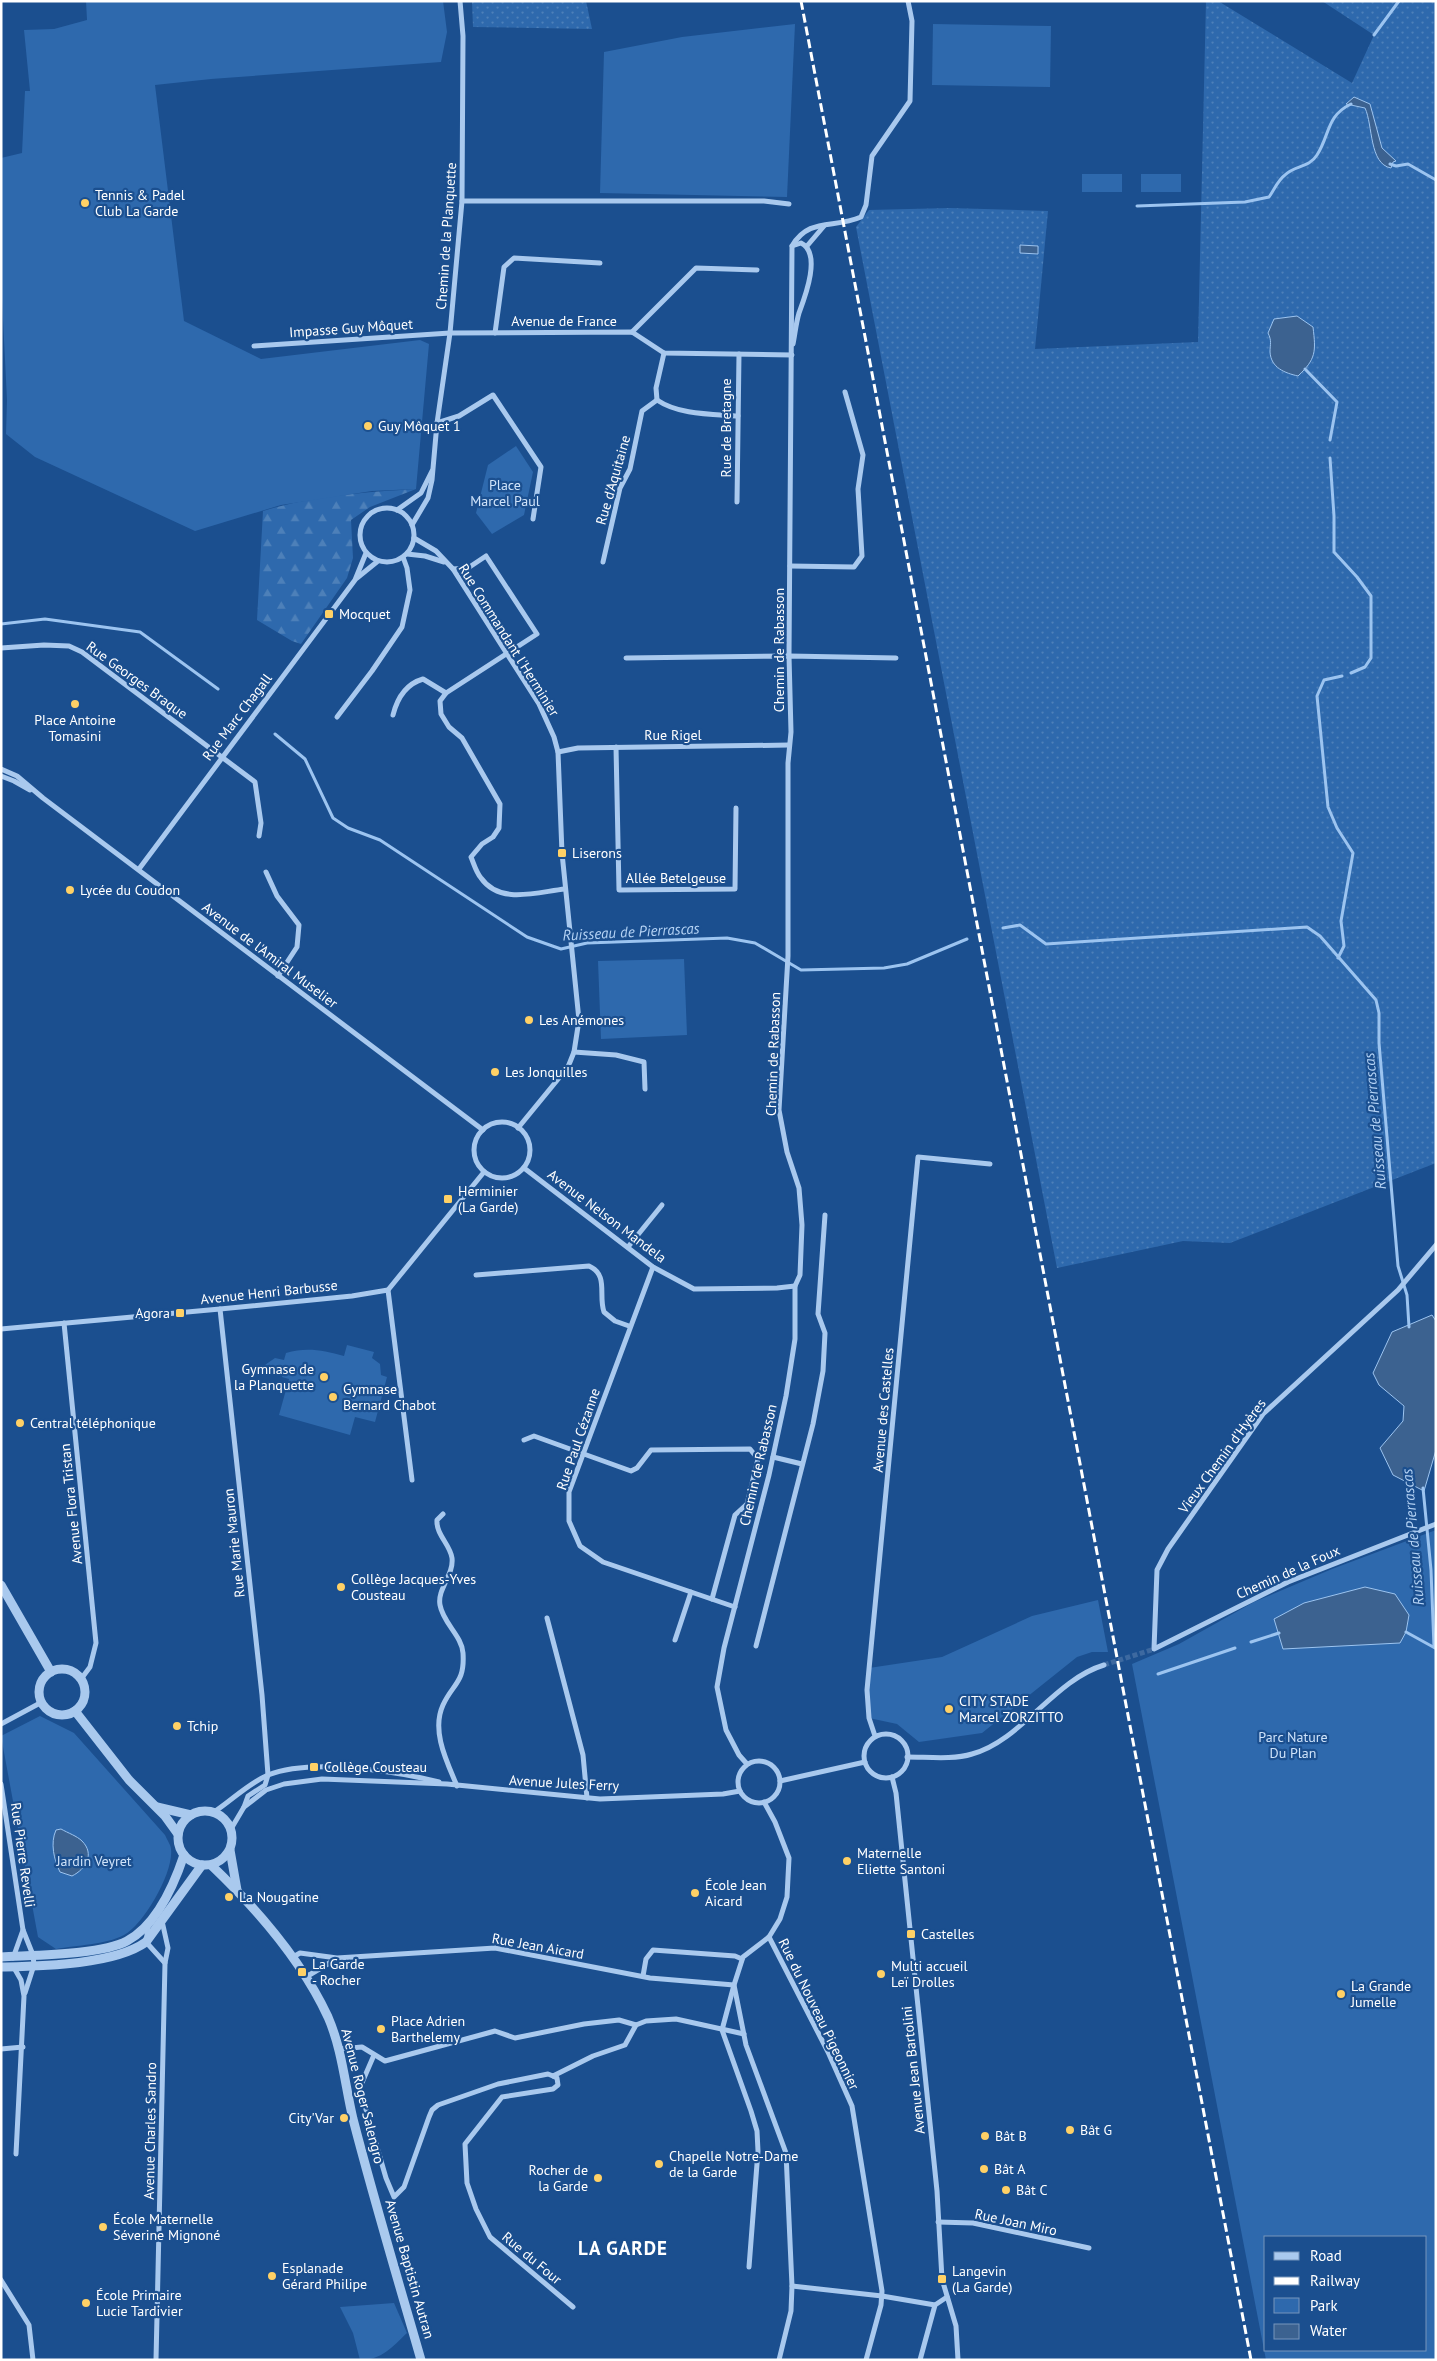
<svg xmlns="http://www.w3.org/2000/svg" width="1437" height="2361" font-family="'PT Sans',sans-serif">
<defs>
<pattern id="grass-dots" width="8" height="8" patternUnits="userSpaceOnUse" patternTransform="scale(1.25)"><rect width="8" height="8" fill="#2e69ad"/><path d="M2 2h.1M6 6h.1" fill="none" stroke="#4d80b9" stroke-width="1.8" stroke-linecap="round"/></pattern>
<pattern id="forest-firs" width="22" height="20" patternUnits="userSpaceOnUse" patternTransform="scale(1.25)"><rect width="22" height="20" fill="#2e69ad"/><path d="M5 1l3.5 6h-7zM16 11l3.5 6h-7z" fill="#4d80b9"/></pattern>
</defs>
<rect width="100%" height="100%" fill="#1b4f8f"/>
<g fill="url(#grass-dots)">
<polygon points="472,1 586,1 592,29 473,27"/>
<polygon points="1206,1 1218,1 1352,83 1374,35 1322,1 1436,1 1436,1163 1230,1243 1183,1241 1057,1268 856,227 869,210 950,208 1048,211 1035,349 1198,342"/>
</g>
<path fill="url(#forest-firs)" d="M416,489L370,507L351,520L353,558L347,578L301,644L292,641L257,620L263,511C311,496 366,492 416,489Z"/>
<g fill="#2e69ad" fill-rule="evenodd">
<polygon points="86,1 443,1 447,32 441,62 211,79 155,85 184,321 261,359 420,340 429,344 416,489 372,491 281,505 195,531 35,457 6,434 7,400 1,279 1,158 22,153 25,91 30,91 24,30 54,29 87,20"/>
<polygon points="795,24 787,197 600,193 604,52 682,37"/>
<polygon points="933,24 1051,26 1050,87 932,85"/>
<rect x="1082" y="174" width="40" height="18"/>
<rect x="1141" y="174" width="40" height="18"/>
<polygon points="516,446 533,472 524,515 492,534 476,513 488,465"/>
<polygon points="684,959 687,1035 601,1039 598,961"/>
<path d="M347,1345L374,1352L372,1358L380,1364L381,1375L387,1377L375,1422L355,1417L350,1435L279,1415L289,1379L282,1377V1373L262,1367L275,1358L284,1360L286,1353C306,1347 323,1350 344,1356Z"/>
<path d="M1436,1530V2360H1266L1132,1664L1179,1644L1254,1602L1332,1569ZM1266,2237H1426V2350H1266Z"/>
<polygon points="1098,1600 1108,1652 1092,1652 1077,1657 982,1733 919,1742 897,1724 869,1718 869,1668 942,1657 1032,1616"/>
<path d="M40,1716L74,1733L165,1835C167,1840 171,1845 171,1849C174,1872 144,1924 124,1935C105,1945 77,1945 56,1949L38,1937L1,1736Z"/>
<path d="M394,2303L407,2333C392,2347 382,2360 360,2360L353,2333L340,2307Z"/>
</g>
<g fill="#3c6290" stroke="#9cc4f0">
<path d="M1354,97L1370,104L1382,148L1396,161L1393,162L1391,168C1369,164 1373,125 1365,108L1346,104Z"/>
<polygon points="1020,245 1038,246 1038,254 1020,253"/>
<path d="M1297,316L1313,327C1316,352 1316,359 1298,376C1285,373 1271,368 1270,352C1270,344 1272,341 1268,333L1274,319Z"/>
<polygon points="1432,1315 1436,1321 1436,1450 1424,1491 1393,1475 1380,1448 1403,1421 1404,1406 1379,1385 1373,1373 1392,1332"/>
<polygon points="1365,1587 1395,1594 1409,1615 1406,1632 1400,1643 1283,1649 1274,1619 1304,1603"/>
<path d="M61,1829C68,1833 77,1836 82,1841C95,1854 86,1869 72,1876L60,1872C54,1860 50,1843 56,1830Z"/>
</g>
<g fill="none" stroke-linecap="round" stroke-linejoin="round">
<g stroke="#9cc4f0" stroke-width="3">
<polyline points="1374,35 1399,1"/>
<polyline points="1390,164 1396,166 1408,164 1436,180"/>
<path d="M1137,206L1245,202L1269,197C1274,190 1278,180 1285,175C1295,165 1309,168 1317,155C1330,135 1326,116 1351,104"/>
<polyline points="1305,369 1337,402 1330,440"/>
<polyline points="1330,458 1334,516 1334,552 1357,577 1371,596 1371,658 1365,667 1351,673"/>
<polyline points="1,624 45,619 140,632 218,689"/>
<polyline points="275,734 305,759 333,818 348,828 380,840 527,937 561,949 587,943 727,938 755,943 801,970 884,968 907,964 967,939"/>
<polyline points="1003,928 1020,925 1046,944 1307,927 1320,936 1376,1000 1379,1013 1379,1043 1398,1266 1407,1295 1409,1327"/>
<polyline points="1338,958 1344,946 1341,921 1353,853 1337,828 1328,807 1317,696 1324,680 1342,676"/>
<polyline points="1423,1488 1431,1570 1434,1647"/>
<polyline points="1406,1632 1435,1648"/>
<polyline points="1251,1642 1279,1633"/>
<polyline points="1158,1674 1235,1648"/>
</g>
<polyline stroke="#3d69a0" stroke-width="5" stroke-dasharray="5 2.5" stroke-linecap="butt" points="1104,1665 1154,1649"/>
<g stroke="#a9c9ee" stroke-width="5">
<polyline points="462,201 764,201 789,204"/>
<path d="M792,246L801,243C822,253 805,297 799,313C796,323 795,334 793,344"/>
<polyline points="807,246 824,226"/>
<polyline points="632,332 696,268 757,270"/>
<polyline points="495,333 504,267 514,258 600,263"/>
<polyline points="254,346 450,333 632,332 664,353 792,355"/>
<path d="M657,400C679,415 711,414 738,416"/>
<polyline points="657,400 656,388 664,353"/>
<polyline points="437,423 459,416 493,395 541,467 533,519"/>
<polyline points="737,502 739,354"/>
<circle cx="387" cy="535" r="27"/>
<polyline points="397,510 421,493 432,471"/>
<polyline points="412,525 428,498 432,480 437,423 450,333 462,201 463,36 460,1"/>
<polyline points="414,538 436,551 453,569 539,704 554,737 558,752 562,853 579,1020 574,1052 568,1067 518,1128"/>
<polyline points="407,554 425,556 444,562"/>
<polyline points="603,562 620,488 630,469 642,411 657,400"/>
<polyline points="790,566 854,567 862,556 858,489 863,455 845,392"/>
<path d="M453,569L468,568L486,556L537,634L446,693L440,701L441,714L449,727L462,738L500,804L499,828L493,837L482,844L471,857C474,864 476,872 481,878C500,905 537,892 565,889"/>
<polyline points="357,578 378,561"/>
<polyline points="1,648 44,645 69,646 82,652 255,782 261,823 259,836"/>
<polyline points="626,658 789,656 896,658"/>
<path d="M393,715C397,699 406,684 423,679L446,693"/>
<polyline points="337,717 372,671 402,627 410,590 407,568 403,557"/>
<polyline points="616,747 619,890 735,889 736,808"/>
<polyline points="558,752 578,748 789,745"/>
<polyline points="1,769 17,776 43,798 483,1130"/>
<polyline points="1,776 14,781 30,790"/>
<polyline points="139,869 355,580 366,553"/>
<polyline points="266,872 277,896 299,925 297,947 278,976"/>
<polyline points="574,1052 616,1055 644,1062 645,1089"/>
<circle cx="502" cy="1150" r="28"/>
<polyline points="524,1168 653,1267 694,1289 777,1288 795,1286"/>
<polyline points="1436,1245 1398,1290 1263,1414 1168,1549 1157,1570 1154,1649 1288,1582 1436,1524"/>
<polyline points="628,1247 662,1205"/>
<polyline points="653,1267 569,1492 569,1521 580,1546 603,1562 735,1607"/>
<path d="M476,1275L589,1266C609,1275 598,1295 604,1312L615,1321L629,1326"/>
<polyline points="388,1290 412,1480"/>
<polyline points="220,1309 262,1695 268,1775 265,1785 248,1796 244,1807"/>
<polyline points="64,1323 96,1643 90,1667 81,1679"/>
<polyline points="1,1329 220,1309 352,1296 388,1290 484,1172"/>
<polyline points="524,1440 534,1436 631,1471 637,1468 651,1450 750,1449 758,1459 747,1504 735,1515 712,1599"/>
<polyline points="773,1457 802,1464"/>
<path d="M443,1514L437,1520C436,1535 450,1544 452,1558C454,1575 437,1589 440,1605C443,1623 462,1636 463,1653C465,1683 453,1683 443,1705C431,1731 447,1762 457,1786"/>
<polyline points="547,1618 583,1755 587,1798"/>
<polyline points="675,1640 691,1592"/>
<polyline points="756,1646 813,1424 823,1371 825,1333 818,1314 825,1215"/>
<polyline points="1,1724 42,1702"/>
<circle cx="886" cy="1756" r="22"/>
<polyline points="875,1736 869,1718 867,1690 918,1157 990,1164"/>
<path d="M907,1757C928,1757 953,1760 972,1754C1021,1741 1054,1680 1104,1665"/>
<circle cx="759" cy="1782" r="21"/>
<path d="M747,1764L739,1755L726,1730L717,1687L724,1648L769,1475L786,1396L795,1339V1286L800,1275L802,1225L799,1188L787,1152L779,1110L788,956V763L791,732L789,656L792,246C809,217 833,229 861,217L866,205L872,156L910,101L912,21L908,1"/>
<polyline points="892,1777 896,1793 937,2191 942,2279 956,2326 958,2360"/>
<polyline points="780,1781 865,1762"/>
<polyline points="1,1784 23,1930 33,1955 34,1965 25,1993"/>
<polyline points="764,1802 775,1822 789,1858 787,1897 780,1919 769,1937 743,1957 734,1985 746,2045 786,2153 792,2286 791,2311 779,2360"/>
<path d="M214,1812C232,1800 249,1783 268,1775C311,1758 395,1771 439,1782"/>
<polyline points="231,1829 244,1807 266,1790 284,1784 322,1779 447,1784 600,1799 723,1794 740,1791"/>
<polyline points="148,1927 146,1942 165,1963"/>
<polyline points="769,1937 828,2052 852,2106 882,2291 881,2305 866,2360"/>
<polyline points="293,1957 300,1953 337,1958 495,1948 650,1978 734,1985 722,2030 751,2111 757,2131 758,2151 749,2267"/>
<polyline points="13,1958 23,1930"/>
<polyline points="13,1966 21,1980 24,1996 16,2154"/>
<polyline points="643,1976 646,1959 653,1950 735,1956 742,1959"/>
<polyline points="306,1977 336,1959"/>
<polyline points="1,2049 23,2047"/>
<polyline points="339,2049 362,2047 385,2061 495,2031 515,2038 584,2024 619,2020 636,2025 646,2021 676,2019 744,2034"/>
<polyline points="374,2055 361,2085 361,2092 386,2178 394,2197 404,2187 429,2117 432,2110 438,2105 498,2084 548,2074 553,2076 593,2056 625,2045 636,2025"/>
<polyline points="553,2076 557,2078 558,2085 553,2089 502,2097 465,2144 467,2183 476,2209 490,2237 573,2307"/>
<polyline points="938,2222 973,2223 1089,2248"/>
<polyline points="1,2280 29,2325 33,2360"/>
<polyline points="792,2286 882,2296 935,2305"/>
<polyline points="156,2360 165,1963 168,1948 162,1921"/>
<polyline points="920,2360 935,2305 947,2297"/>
</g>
<g stroke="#a9c9ee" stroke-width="9">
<polyline points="1,1585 51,1672"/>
<circle cx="62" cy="1692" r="23"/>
<polyline points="75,1711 129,1780 165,1816 178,1834"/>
<polyline points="157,1807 191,1815"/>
<circle cx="205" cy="1838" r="27"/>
<polyline points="230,1850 237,1890"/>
<path d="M211,1865C256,1908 301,1959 328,2017C342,2049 345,2085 353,2119C374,2200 398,2280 421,2360"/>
<path d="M1,1957C33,1955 101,1955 127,1941C157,1925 174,1885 184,1855"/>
<path d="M1,1967C41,1966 114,1965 146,1942L202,1865"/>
</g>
<polyline stroke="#fff" stroke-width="3" stroke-dasharray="9 4" stroke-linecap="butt" points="801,1 1251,2360"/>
</g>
<g fill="#ffd166" stroke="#1b4f8f" stroke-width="2">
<circle cx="85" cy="203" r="5"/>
<circle cx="368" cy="426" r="5"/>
<rect x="324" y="609" width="10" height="10" rx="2.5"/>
<circle cx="75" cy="704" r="5"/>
<rect x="557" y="848" width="10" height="10" rx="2.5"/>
<circle cx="70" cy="890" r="5"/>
<circle cx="529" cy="1020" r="5"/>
<circle cx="495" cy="1072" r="5"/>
<rect x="443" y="1194" width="10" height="10" rx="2.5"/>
<rect x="175" y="1308" width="10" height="10" rx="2.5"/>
<circle cx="324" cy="1377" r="5"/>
<circle cx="333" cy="1397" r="5"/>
<circle cx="20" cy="1423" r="5"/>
<circle cx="341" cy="1587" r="5"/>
<circle cx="949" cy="1709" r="5"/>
<circle cx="177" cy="1726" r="5"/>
<rect x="309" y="1762" width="10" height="10" rx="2.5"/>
<circle cx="847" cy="1861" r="5"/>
<circle cx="695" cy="1893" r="5"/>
<circle cx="229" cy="1897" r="5"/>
<rect x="906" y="1929" width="10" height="10" rx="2.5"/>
<rect x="297" y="1967" width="10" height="10" rx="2.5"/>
<circle cx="881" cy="1974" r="5"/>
<circle cx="1341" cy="1994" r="5"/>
<circle cx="381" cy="2029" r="5"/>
<circle cx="344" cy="2118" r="5"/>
<circle cx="1070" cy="2130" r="5"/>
<circle cx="985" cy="2136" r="5"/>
<circle cx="659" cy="2164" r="5"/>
<circle cx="984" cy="2169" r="5"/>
<circle cx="598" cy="2178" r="5"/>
<circle cx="1006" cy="2190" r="5"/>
<circle cx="103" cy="2227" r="5"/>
<circle cx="272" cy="2276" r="5"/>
<rect x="937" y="2274" width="10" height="10" rx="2.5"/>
<circle cx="86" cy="2303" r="5"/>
</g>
<g text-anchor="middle" stroke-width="4.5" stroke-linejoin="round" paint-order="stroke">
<g font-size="14" fill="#fff" stroke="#1b4f8f" text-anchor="start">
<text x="95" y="200">Tennis &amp; Padel<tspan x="95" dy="16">Club La Garde</tspan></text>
<text x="378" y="431">Guy Môquet 1</text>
<text x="339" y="619">Mocquet</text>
<text x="75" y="725" text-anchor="middle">Place Antoine<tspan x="75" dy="16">Tomasini</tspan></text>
<text x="572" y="858">Liserons</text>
<text x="80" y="895">Lycée du Coudon</text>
<text x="539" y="1025">Les Anémones</text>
<text x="505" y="1077">Les Jonquilles</text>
<text x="458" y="1196">Herminier<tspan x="458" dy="16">(La Garde)</tspan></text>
<text x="170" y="1318" text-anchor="end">Agora</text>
<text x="314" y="1374" text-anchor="end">Gymnase de<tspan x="314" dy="16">la Planquette</tspan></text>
<text x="343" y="1394">Gymnase<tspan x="343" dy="16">Bernard Chabot</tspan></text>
<text x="30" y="1428">Central téléphonique</text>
<text x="351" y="1584">Collège Jacques-Yves<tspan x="351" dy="16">Cousteau</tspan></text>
<text x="959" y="1706">CITY STADE<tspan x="959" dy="16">Marcel ZORZITTO</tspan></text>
<text x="187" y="1731">Tchip</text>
<text x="324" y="1772">Collège Cousteau</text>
<text x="857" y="1858">Maternelle<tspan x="857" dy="16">Eliette Santoni</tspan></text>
<text x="705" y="1890">École Jean<tspan x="705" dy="16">Aicard</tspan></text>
<text x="239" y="1902">La Nougatine</text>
<text x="921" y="1939">Castelles</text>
<text x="312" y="1969">La Garde<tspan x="312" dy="16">- Rocher</tspan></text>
<text x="891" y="1971">Multi accueil<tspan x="891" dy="16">Leï Drolles</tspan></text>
<text x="1351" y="1991">La Grande<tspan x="1351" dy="16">Jumelle</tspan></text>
<text x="391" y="2026">Place Adrien<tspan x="391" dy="16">Barthelemy</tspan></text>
<text x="334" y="2123" text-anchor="end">City'Var</text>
<text x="1080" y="2135">Bât G</text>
<text x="995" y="2141">Bât B</text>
<text x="669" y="2161">Chapelle Notre-Dame<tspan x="669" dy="16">de la Garde</tspan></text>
<text x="994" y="2174">Bât A</text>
<text x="588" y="2175" text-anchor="end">Rocher de<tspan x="588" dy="16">la Garde</tspan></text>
<text x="1016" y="2195">Bât C</text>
<text x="113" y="2224">École Maternelle<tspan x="113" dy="16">Séverine Mignoné</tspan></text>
<text x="282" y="2273">Esplanade<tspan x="282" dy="16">Gérard Philipe</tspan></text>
<text x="952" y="2276">Langevin<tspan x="952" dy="16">(La Garde)</tspan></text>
<text x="96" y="2300">École Primaire<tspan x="96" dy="16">Lucie Tardivier</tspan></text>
</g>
<g font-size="14" fill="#fff" stroke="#1b4f8f">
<text transform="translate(446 236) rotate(-86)" y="5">Chemin de la Planquette</text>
<text x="564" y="326">Avenue de France</text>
<text transform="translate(351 328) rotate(-4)" y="5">Impasse Guy Môquet</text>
<text transform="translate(726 428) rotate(-90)" y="5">Rue de Bretagne</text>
<text transform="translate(613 480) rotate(-74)" y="5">Rue d'Aquitaine</text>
<text transform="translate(509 640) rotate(58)" y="5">Rue Commandant l'Herminier</text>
<text transform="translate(779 650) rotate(-90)" y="5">Chemin de Rabasson</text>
<text transform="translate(137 680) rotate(36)" y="5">Rue Georges Braque</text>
<text transform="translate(237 717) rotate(-53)" y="5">Rue Marc Chagall</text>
<text x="673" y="740">Rue Rigel</text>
<text x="676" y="883">Allée Betelgeuse</text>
<text transform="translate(270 955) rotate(37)" y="5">Avenue de l'Amiral Muselier</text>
<text transform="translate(773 1054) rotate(-88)" y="5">Chemin de Rabasson</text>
<text transform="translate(607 1216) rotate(37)" y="5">Avenue Nelson Mandela</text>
<text transform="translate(269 1292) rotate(-6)" y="5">Avenue Henri Barbusse</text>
<text transform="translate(883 1410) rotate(-85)" y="5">Avenue des Castelles</text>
<text transform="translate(578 1439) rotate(-71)" y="5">Rue Paul Cézanne</text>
<text transform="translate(1222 1456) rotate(-54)" y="5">Vieux Chemin d'Hyères</text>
<text transform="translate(758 1465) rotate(-77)" y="5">Chemin de Rabasson</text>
<text transform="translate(71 1504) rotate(-96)" y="5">Avenue Flora Tristan</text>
<text transform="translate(234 1543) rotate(-96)" y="5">Rue Marie Mauron</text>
<text transform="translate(1288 1572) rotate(-24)" y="5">Chemin de la Foux</text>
<text transform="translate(564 1783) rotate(3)" y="5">Avenue Jules Ferry</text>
<text transform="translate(23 1855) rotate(82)" y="5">Rue Pierre Revelli</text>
<text transform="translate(538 1946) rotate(10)" y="5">Rue Jean Aicard</text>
<text transform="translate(819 2014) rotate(64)" y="5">Rue du Nouveau Pigeonnier</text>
<text transform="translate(913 2070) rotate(-96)" y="5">Avenue Jean Bartolini</text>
<text transform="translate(363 2096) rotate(76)" y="5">Avenue Roger Salengro</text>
<text transform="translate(150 2131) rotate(-89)" y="5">Avenue Charles Sandro</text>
<text transform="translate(1016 2222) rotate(12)" y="5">Rue Joan Miro</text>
<text transform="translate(532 2258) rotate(40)" y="5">Rue du Four</text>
<text transform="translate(410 2269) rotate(74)" y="5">Avenue Baptistin Autran</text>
</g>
<g font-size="14" fill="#cfe3fa" stroke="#1b4f8f">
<text x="505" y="490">Place<tspan x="505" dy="16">Marcel Paul</tspan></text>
<text x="1293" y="1742">Parc Nature<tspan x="1293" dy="16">Du Plan</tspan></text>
<text x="94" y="1866">Jardin Veyret</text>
</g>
<g font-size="15" font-style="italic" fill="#b5d3f5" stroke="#1b4f8f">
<text transform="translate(631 932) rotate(-3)" y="5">Ruisseau de Pierrascas</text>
<text transform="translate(1375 1121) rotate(-95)" y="5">Ruisseau de Pierrascas</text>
<text transform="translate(1413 1537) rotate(-95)" y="5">Ruisseau de Pierrascas</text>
</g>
<g font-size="19" font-weight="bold" letter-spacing="1" fill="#fff" stroke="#1b4f8f">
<text x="623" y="2255">LA GARDE</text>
</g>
</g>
<rect width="1437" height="2361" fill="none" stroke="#ffffff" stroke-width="5"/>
<rect x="1264" y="2236" width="162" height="115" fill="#1b4f8f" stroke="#7695bc"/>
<rect x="1274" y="2252" width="25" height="8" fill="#a9c9ee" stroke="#7695bc"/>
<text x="1310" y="2261" font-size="15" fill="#ffffff">Road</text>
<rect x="1274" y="2277" width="25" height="8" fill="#ffffff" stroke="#7695bc"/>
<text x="1310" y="2286" font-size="15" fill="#ffffff">Railway</text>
<rect x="1274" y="2298" width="25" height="15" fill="#2e69ad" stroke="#7695bc"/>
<text x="1310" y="2311" font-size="15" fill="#ffffff">Park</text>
<rect x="1274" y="2324" width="25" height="15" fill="#3c6290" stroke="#7695bc"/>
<text x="1310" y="2336" font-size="15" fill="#ffffff">Water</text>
</svg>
